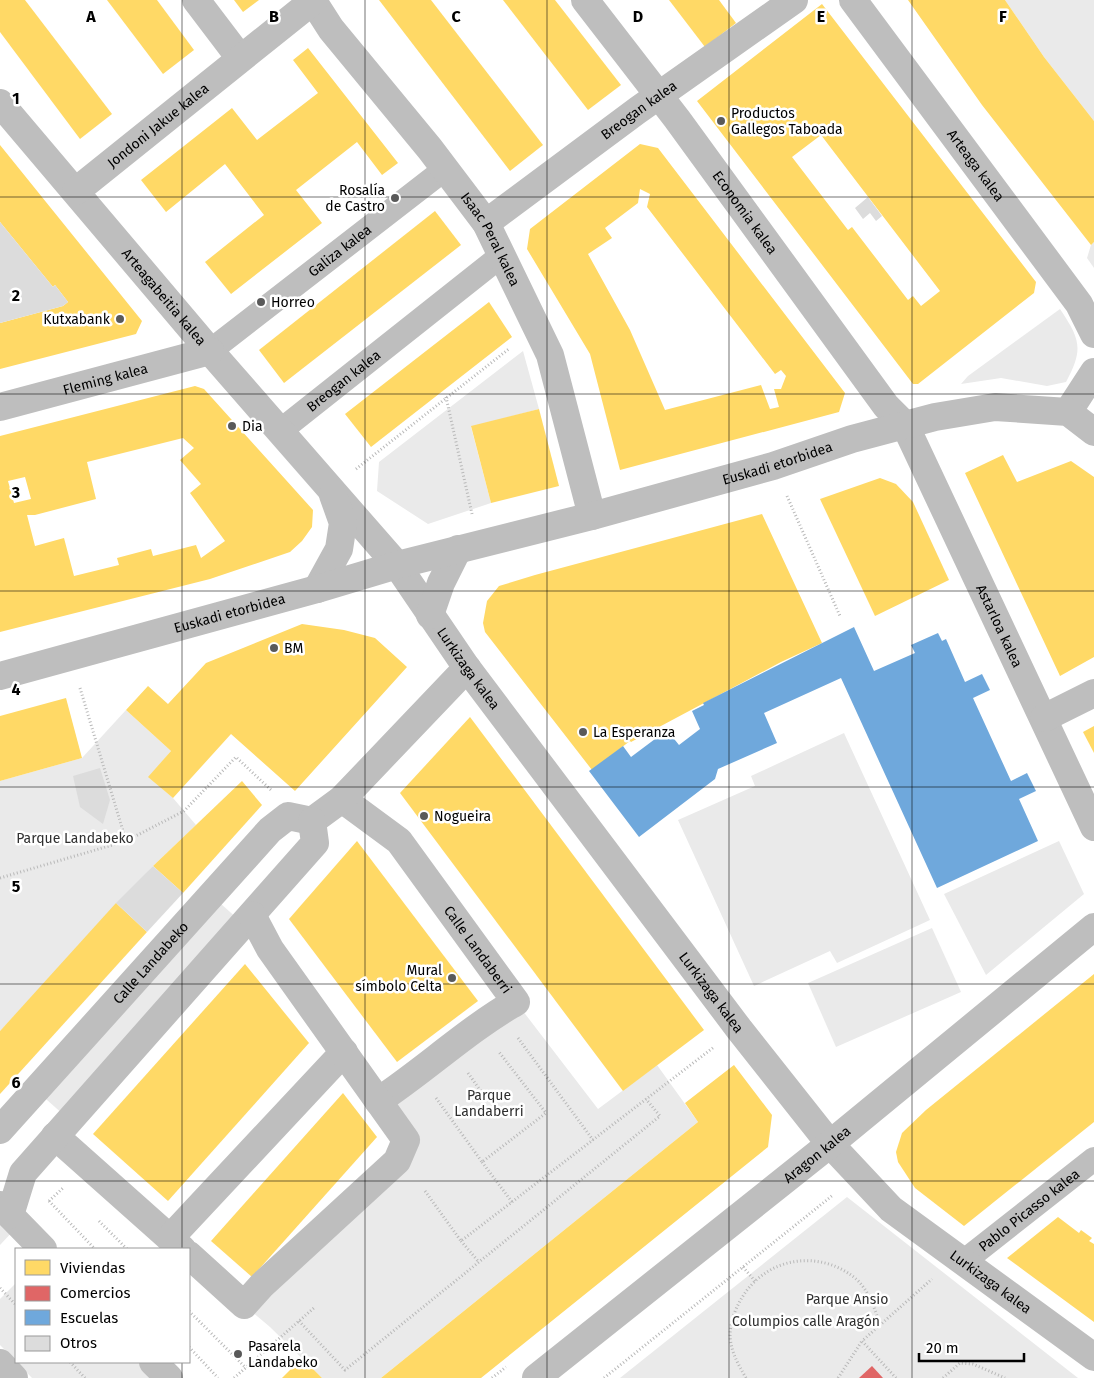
<svg xmlns="http://www.w3.org/2000/svg" width="1094" height="1378" font-family="'Fira Sans',sans-serif">
<rect width="100%" height="100%" fill="#fff"/>
<g fill="#eaeaea">
<polygon points="1005,0 1094,0 1094,121 1044,57"/>
<polygon points="1094,242 1094,268 1087,258 1091,245"/>
<path d="M1060,309C1080,339 1084,349 1066,382L1047,386L1001,378L961,384L968,376Z"/>
<polygon points="523,351 539,409 471,427 491,503 428,524 377,491 379,462"/>
<polygon points="126,710 171,751 149,777 173,798 196,825 153,866 0,1031 0,781 82,758"/>
<polygon points="844,733 930,920 837,963 830,951 754,986 678,820 755,786 751,776"/>
<polygon points="1059,841 1084,894 986,975 944,894"/>
<polygon points="212,896 239,920 64,1115 38,1092"/>
<polygon points="932,928 961,992 836,1047 808,983"/>
<polygon points="516,1002 598,1109 657,1065 698,1122 381,1378 322,1378 270,1327 244,1305 397,1161 378,1101"/>
<polygon points="847,1197 1078,1378 620,1378"/>
<polygon points="0,1214 15,1229 0,1245"/>
<polygon points="16,1283 16,1361 0,1345 0,1299"/>
<polygon points="17,1362 139,1362 155,1378 32,1378"/>
</g>
<g fill="#ffd966" fill-rule="evenodd">
<polygon points="0,0 25,0 112,114 80,139 0,32"/>
<polygon points="107,0 157,0 194,50 163,74"/>
<polygon points="234,0 259,0 243,12"/>
<polygon points="379,0 431,0 543,145 510,171"/>
<polygon points="503,0 555,0 621,85 588,110"/>
<polygon points="669,0 719,0 736,23 705,47"/>
<polygon points="908,0 1005,0 1044,57 1094,121 1094,242 1091,245 982,105"/>
<path d="M822,4L1036,282L1034,293L918,384H913L697,101ZM821,135L940,291L921,306L913,296L908,300L852,227L848,230L792,157Z"/>
<polygon points="308,48 398,163 382,175 357,142 296,190 322,223 231,294 205,262 264,215 225,164 166,212 141,180 232,108 257,140 318,93 293,60"/>
<path d="M640,144L658,148L845,393L839,412L620,470L590,354L527,249L530,229ZM640,189L650,194L647,207L775,374L781,370L786,376L781,389H774L779,407L770,409L761,385L665,410L630,330L588,254L612,238L605,228L638,203Z"/>
<polygon points="0,145 142,321 136,334 0,369 0,323 63,306 68,302 55,285 53,287 0,222"/>
<polygon points="435,211 461,245 284,383 259,350"/>
<polygon points="489,302 512,337 371,447 345,414"/>
<path d="M195,386L204,389L313,510L312,527L302,541L290,552L210,579L0,632V436ZM183,438L194,448L180,460L201,484L190,493L225,541L201,558L196,545L153,556L151,549L117,558L119,565L74,576L64,538L35,546L27,515H35L96,499L87,462ZM25,477L31,499L14,503L8,481Z"/>
<polygon points="539,409 559,486 491,503 471,426"/>
<polygon points="1003,455 1017,482 1071,461 1094,477 1094,657 1060,676 965,473"/>
<polygon points="880,478 896,484 913,502 949,580 875,616 820,499"/>
<polygon points="762,514 822,643 781,662 631,742 630,741 592,770 485,632 483,623 487,601 499,586 535,575"/>
<polygon points="302,624 344,630 375,638 407,667 295,791 231,734 173,798 148,777 171,751 126,710 148,686 168,704 206,663"/>
<polygon points="66,698 82,758 0,781 0,716"/>
<polygon points="470,717 704,1030 623,1091 400,793"/>
<polygon points="1094,726 1094,753 1083,732"/>
<polygon points="242,781 262,805 183,893 153,866"/>
<polygon points="357,841 478,1001 397,1062 289,919"/>
<polygon points="116,903 147,932 0,1094 0,1031"/>
<polygon points="245,964 309,1043 168,1201 93,1134"/>
<polygon points="1094,974 1094,1122 964,1226 915,1188 898,1162 896,1152 902,1133 926,1110"/>
<polygon points="734,1065 772,1115 768,1147 481,1378 381,1378 698,1122 685,1103"/>
<polygon points="343,1093 377,1137 252,1277 211,1241"/>
<polygon points="1058,1217 1079,1233 1081,1230 1092,1238 1089,1241 1094,1244 1094,1322 1007,1258"/>
<polygon points="302,1358 322,1378 282,1378"/>
</g>
<polygon fill="#e06666" points="872,1366 883,1378 859,1378"/>
<polygon fill="#6fa8dc" points="854,627 874,671 915,653 911,645 938,633 942,641 946,639 965,682 982,674 990,690 973,698 1011,781 1027,773 1036,791 1019,799 1038,841 937,888 841,678 764,713 777,743 718,769 715,779 639,837 589,771 623,746 631,757 667,730 679,745 700,729 692,711 704,705 703,703"/>
<g fill="#dcdcdc">
<polygon points="868,197 882,216 876,221 870,213 863,219 855,208"/>
<polygon points="0,222 53,287 55,285 68,302 63,306 0,323"/>
<polygon points="100,768 110,800 103,824 80,807 73,776"/>
<polygon points="153,866 183,893 147,932 116,903"/>
</g>
<g fill="none" stroke-linecap="round" stroke-linejoin="round">
<g stroke="#b8b8b8" stroke-width="3" stroke-dasharray="1 2.5" stroke-linecap="butt">
<polyline points="446,397 472,514"/>
<polyline points="356,469 510,348"/>
<polyline points="787,496 840,616"/>
<polyline points="80,688 126,841"/>
<polyline points="0,878 126,841 184,811 236,757 271,790"/>
<polyline points="518,1038 593,1140"/>
<polyline points="468,1073 485,1097"/>
<polyline points="436,1098 482,1162 546,1113 499,1052"/>
<polyline points="482,1162 512,1202"/>
<polyline points="425,1191 461,1241 714,1047"/>
<polyline points="49,1201 64,1187"/>
<polyline points="49,1201 95,1249"/>
<polyline points="99,1221 127,1249"/>
<polyline points="461,1241 478,1261"/>
<polyline points="743,1267 755,1281"/>
<polyline points="0,1288 16,1305"/>
<polyline points="189,1311 246,1368"/>
<polyline points="299,1321 345,1370 660,1116 646,1099"/>
<polyline points="189,1347 218,1378"/>
<polyline points="70,1362 85,1378"/>
<polyline points="234,1378 315,1307"/>
<polyline points="492,1378 506,1367"/>
<polyline points="604,1378 833,1195"/>
<path d="M746,1378C738,1364 731,1352 730,1336C730,1325 734,1312 739,1303C761,1259 816,1247 855,1278C869,1290 874,1308 880,1324"/>
<polyline points="838,1378 862,1341"/>
<polyline points="896,1378 862,1341 932,1279"/>
<polyline points="943,1378 960,1363 973,1364 1005,1378"/>
</g>
<g stroke="#bebebe" stroke-width="24">
<path id="s1" d="M210,351L445,169"/>
<path id="s2" d="M280,431L502,255"/>
<path id="s3" d="M963,1262L1094,1159"/>
</g>
<g stroke="#bebebe" stroke-width="28">
<polyline points="196,0 240,58"/>
<path id="s4" d="M853,0L1079,304L1094,334"/>
<path id="s5" d="M313,1L331,29L430,149L486,223L550,355L592,516"/>
<path id="s6" d="M0,103L210,351L397,565L467,668L739,1029L830,1144L891,1209L1094,1357"/>
<path id="s7" d="M76,191L314,0"/>
<path id="s8" d="M486,223L638,110L794,0"/>
<path id="s9" d="M0,407L210,351"/>
<polyline points="1068,412 1094,372"/>
<path id="s10" d="M905,425L1094,827"/>
<polyline points="317,589 339,549 343,523 333,495"/>
<polyline points="430,615 441,583 458,549"/>
<polyline points="1044,718 1094,693"/>
<path id="s11" d="M342,799L399,841L516,1002C467,1030 425,1070 378,1101"/>
<path id="s12" d="M0,1130L270,830L288,816L312,821L342,799L467,668"/>
<polyline points="55,1136 182,1249"/>
<polyline points="0,1205 43,1249"/>
<polyline points="10,1215 23,1173 315,843 312,821"/>
<polyline points="170,1238 344,1052"/>
<polyline points="189,1255 244,1305 262,1285 397,1161 406,1140 270,949 252,915"/>
<polyline points="153,1362 169,1378"/>
<polyline points="0,1363 14,1378"/>
<path id="s13" d="M536,1378L830,1144L1094,927"/>
</g>
<g stroke="#bebebe" stroke-width="28">
<path id="s14" d="M585,0L677,119L886,406L905,425"/>
<path id="s15" d="M0,676L317,589L397,565L592,516L773,466L852,439L935,417L995,407L1068,412L1094,432"/>
</g>
</g>
<path fill="none" stroke="#000" stroke-width="1" stroke-opacity="0.55" d="M182,0V1249M365,0V1378M547,0V1378M729,0V1378M912,0V1378M0,197H1094M0,394H1094M0,591H1094M0,787H1094M0,984H1094M0,1181H1094M182,1362V1378"/>
<g fill="#595959" stroke="#fff" stroke-width="2">
<circle cx="721" cy="121" r="5"/>
<circle cx="395" cy="198" r="5"/>
<circle cx="261" cy="302" r="5"/>
<circle cx="120" cy="319" r="5"/>
<circle cx="232" cy="426" r="5"/>
<circle cx="274" cy="648" r="5"/>
<circle cx="583" cy="732" r="5"/>
<circle cx="424" cy="816" r="5"/>
<circle cx="452" cy="978" r="5"/>
<circle cx="238" cy="1354" r="5"/>
</g>
<g text-anchor="middle" stroke-width="5" stroke-linejoin="round" paint-order="stroke">
<g font-size="14" fill="#000" stroke="#fff">
<text dy="5" stroke="none"><textPath href="#s8" startOffset="190">Breogan kalea</textPath></text>
<text dy="5" stroke="none"><textPath href="#s7" startOffset="105">Jondoni Jakue kalea</textPath></text>
<text dy="5" stroke="none"><textPath href="#s4" startOffset="206">Arteaga kalea</textPath></text>
<text dy="5" stroke="none"><textPath href="#s14" startOffset="266">Economia kalea</textPath></text>
<text dy="5" stroke="none"><textPath href="#s5" startOffset="298">Isaac Peral kalea</textPath></text>
<text dy="5" stroke="none"><textPath href="#s1" startOffset="164">Galiza kalea</textPath></text>
<text dy="5" stroke="none"><textPath href="#s6" startOffset="254">Arteagabeitia kalea</textPath></text>
<text dy="5" stroke="none"><textPath href="#s9" startOffset="109">Fleming kalea</textPath></text>
<text dy="5" stroke="none"><textPath href="#s2" startOffset="81">Breogan kalea</textPath></text>
<text dy="5" stroke="none"><textPath href="#s15" startOffset="806">Euskadi etorbidea</textPath></text>
<text dy="5" stroke="none"><textPath href="#s15" startOffset="238">Euskadi etorbidea</textPath></text>
<text dy="5" stroke="none"><textPath href="#s10" startOffset="222">Astarloa kalea</textPath></text>
<text dy="5" stroke="none"><textPath href="#s6" startOffset="735">Lurkizaga kalea</textPath></text>
<text dy="5" stroke="none"><textPath href="#s11" startOffset="205">Calle Landaberri</textPath></text>
<text dy="5" stroke="none"><textPath href="#s12" startOffset="225">Calle Landabeko</textPath></text>
<text dy="5" stroke="none"><textPath href="#s6" startOffset="1140">Lurkizaga kalea</textPath></text>
<text dy="5" stroke="none"><textPath href="#s13" startOffset="359">Aragon kalea</textPath></text>
<text dy="5" stroke="none"><textPath href="#s3" startOffset="84">Pablo Picasso kalea</textPath></text>
<text dy="5" stroke="none"><textPath href="#s6" startOffset="1545">Lurkizaga kalea</textPath></text>
</g>
<g font-size="14" fill="#000" stroke="#fff" text-anchor="start">
<text x="731" y="118">Productos<tspan x="731" dy="16">Gallegos Taboada</tspan></text>
<text x="385" y="195" text-anchor="end">Rosalía<tspan x="385" dy="16">de Castro</tspan></text>
<text x="271" y="307">Horreo</text>
<text x="110" y="324" text-anchor="end">Kutxabank</text>
<text x="242" y="431">Dia</text>
<text x="284" y="653">BM</text>
<text x="593" y="737">La Esperanza</text>
<text x="434" y="821">Nogueira</text>
<text x="442" y="975" text-anchor="end">Mural<tspan x="442" dy="16">símbolo Celta</tspan></text>
<text x="248" y="1351">Pasarela<tspan x="248" dy="16">Landabeko</tspan></text>
</g>
<g font-size="14" fill="#2f2f2f" stroke="#fff">
<text x="75" y="843">Parque Landabeko</text>
<text x="489" y="1100">Parque<tspan x="489" dy="16">Landaberri</tspan></text>
<text x="847" y="1304">Parque Ansio</text>
<text x="806" y="1326">Columpios calle Aragón</text>
</g>
</g>
<g font-size="16" text-anchor="middle" font-weight="bold" fill="#000" stroke="#fff" stroke-width="5" stroke-linejoin="round" paint-order="stroke">
<text x="91" y="22">A</text>
<text x="274" y="22">B</text>
<text x="456" y="22">C</text>
<text x="638" y="22">D</text>
<text x="821" y="22">E</text>
<text x="1003" y="22">F</text>
<text x="16" y="104">1</text>
<text x="16" y="301">2</text>
<text x="16" y="498">3</text>
<text x="16" y="695">4</text>
<text x="16" y="892">5</text>
<text x="16" y="1088">6</text>
</g>
<rect x="15" y="1248" width="175" height="115" fill="#ffffff" stroke="#999999"/>
<rect x="25" y="1260" width="25" height="15" fill="#ffd966" stroke="#999999"/>
<text x="60" y="1273" font-size="15" fill="#000000">Viviendas</text>
<rect x="25" y="1286" width="25" height="15" fill="#e06666" stroke="#999999"/>
<text x="60" y="1298" font-size="15" fill="#000000">Comercios</text>
<rect x="25" y="1310" width="25" height="15" fill="#6fa8dc" stroke="#999999"/>
<text x="60" y="1323" font-size="15" fill="#000000">Escuelas</text>
<rect x="25" y="1336" width="25" height="15" fill="#dcdcdc" stroke="#999999"/>
<text x="60" y="1348" font-size="15" fill="#000000">Otros</text>
<path d="M919 1353v8h105v-8" fill="none" stroke="#000000" stroke-width="2.5"/>
<text x="926" y="1353" font-size="15" fill="#000000" stroke="#ffffff" stroke-width="4" paint-order="stroke">20 m</text>
</svg>
